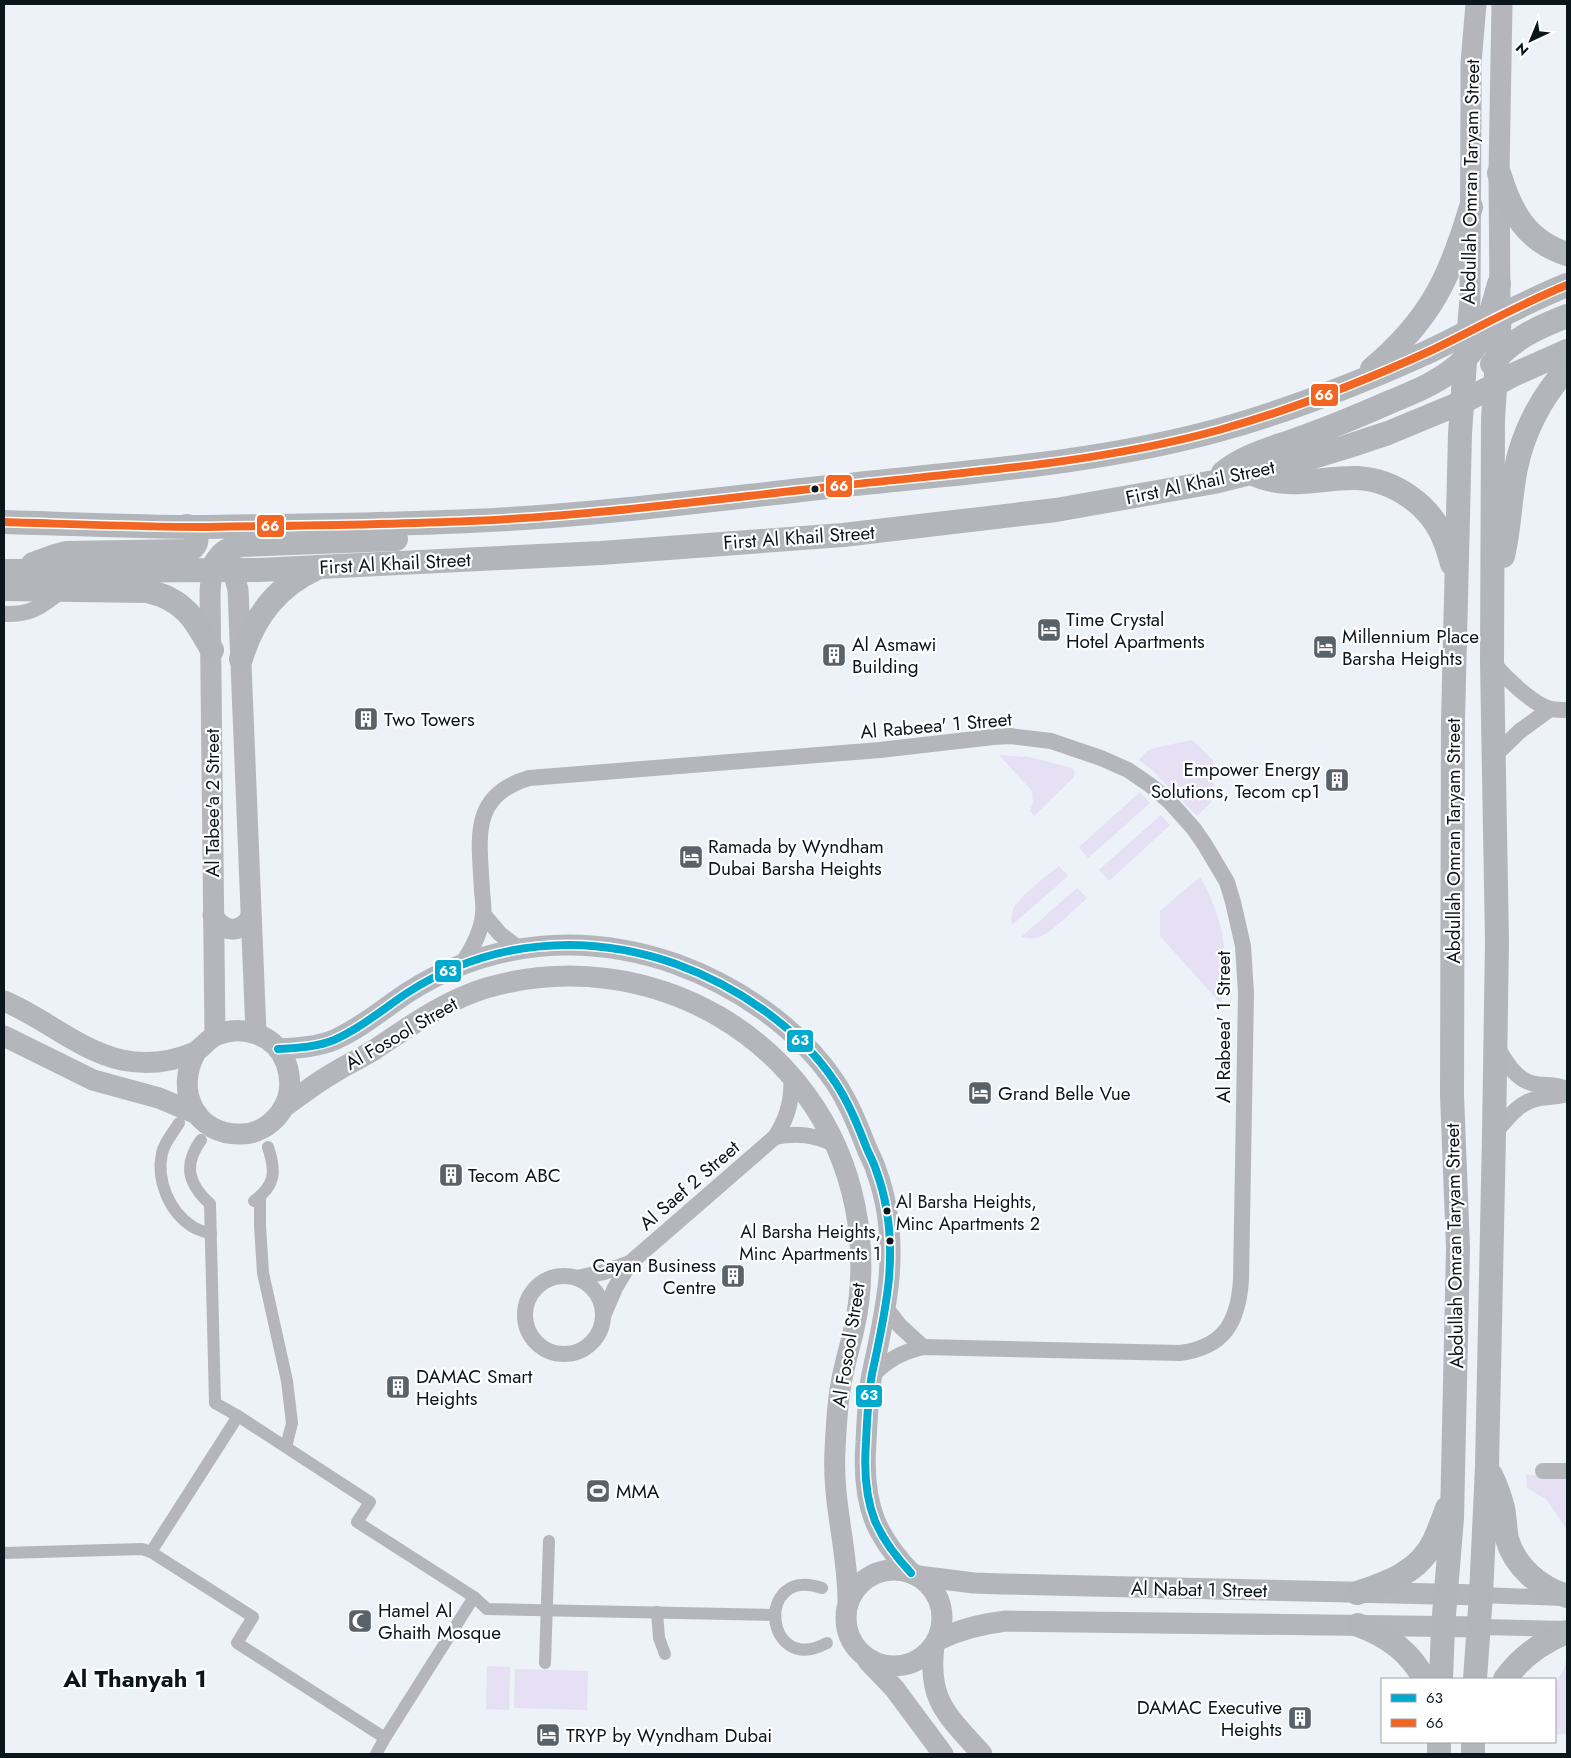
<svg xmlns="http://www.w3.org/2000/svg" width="1571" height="1758" font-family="Jost,sans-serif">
<rect width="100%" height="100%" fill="#ecf2f7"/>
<g fill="#e5e0f4">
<polygon points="1192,740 1213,760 1214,789 1211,802 1197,816 1152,770 1139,760 1147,751 1158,747"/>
<polygon points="999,755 1029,757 1069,767 1073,769 1075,774 1072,779 1034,816 1030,811 1033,802 1032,791"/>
<polygon points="1140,792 1150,803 1088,858 1079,847"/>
<polygon points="1161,815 1170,825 1109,881 1099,870"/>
<path d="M1059,866L1068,876L1012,925C1011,920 1011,915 1013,910C1017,898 1048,875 1059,866Z"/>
<path d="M1200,877C1224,919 1230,957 1221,1004L1160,936V911Z"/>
<path d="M1077,888L1087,898C1076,908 1049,935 1037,938C1031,939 1027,938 1021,937Z"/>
<polygon points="1526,1475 1567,1476 1567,1529 1546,1499 1527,1488"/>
<polygon points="1567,1651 1567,1734 1555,1734 1555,1685 1565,1666"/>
<polygon points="487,1666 510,1667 509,1710 486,1709"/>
<polygon points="515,1669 588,1671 587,1710 514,1708"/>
</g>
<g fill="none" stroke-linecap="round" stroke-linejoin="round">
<g stroke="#b4b6bb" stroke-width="12">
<path d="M179,1123C173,1133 165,1141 162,1153C156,1180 169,1212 193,1227C198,1230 205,1232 211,1234"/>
<path d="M201,1140C183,1165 188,1184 210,1204L215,1403L238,1416"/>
<polyline points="260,1197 260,1226 263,1273 287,1381 292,1423 286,1447"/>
<path d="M254,1201C276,1185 276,1171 268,1147"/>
<polyline points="4,1553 142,1549 151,1552"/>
<path d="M822,1588C754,1565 764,1677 827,1643"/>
<polyline points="474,1597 487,1609 774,1615"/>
<polyline points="657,1612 659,1638 665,1654"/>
<polyline points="545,1663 549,1541"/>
<polyline points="376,1754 385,1738 474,1597 357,1522 370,1502 238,1416 151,1552 253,1617 237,1643 385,1738"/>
</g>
<g stroke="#b4b6bb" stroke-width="16">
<path d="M4,614C30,615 42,607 62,590"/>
<path d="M1492,662C1504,676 1533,705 1551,709C1556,710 1562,710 1567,710"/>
<polyline points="1493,757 1520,731 1550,709"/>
<polyline points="483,914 500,934 521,950"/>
<path d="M462,964C472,949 481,933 483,915C484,907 483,899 482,892C480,841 468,796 529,778L880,750L993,737L1010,736L1051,741L1101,758L1128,770L1150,785L1170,802L1194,829L1205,845L1227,882L1233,902L1243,946L1246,993L1241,1280C1238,1323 1224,1347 1180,1353L923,1347C902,1352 887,1360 872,1376"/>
<path d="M1495,1044C1505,1060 1515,1081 1536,1084C1547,1086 1558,1084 1567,1090"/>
<path d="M1494,1134C1506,1120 1519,1101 1540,1098C1549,1097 1558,1097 1567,1094"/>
<path d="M775,1137C797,1132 815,1135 836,1145"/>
<circle cx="564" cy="1315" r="39"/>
<polyline points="577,1278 604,1272 630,1263"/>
<polyline points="885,1307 900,1326 923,1347"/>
<path d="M603,1316L615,1288L630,1263L775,1137C788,1118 793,1098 791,1075"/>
<polyline points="1543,1471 1567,1471"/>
<polyline points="1481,1595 1563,1598"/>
<polyline points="1479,1627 1567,1629"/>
</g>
<g stroke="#b4b6bb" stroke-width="21">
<polyline points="1500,300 1499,173 1502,4"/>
<polyline points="1467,333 1470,299 1471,98 1471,63 1476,4"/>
<polyline points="212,570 210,591 215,1035"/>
<polyline points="233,570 238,590 256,1033"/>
<path d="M213,915C222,933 241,934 251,917"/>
<path d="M4,1001C45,1018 78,1050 122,1060C146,1065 171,1062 193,1053C201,1050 207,1039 217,1035C243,1024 276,1035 286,1063C292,1080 291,1098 280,1113C271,1125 257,1134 242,1134C195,1136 174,1090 196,1052"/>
<polyline points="4,1036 93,1080 159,1098 197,1114"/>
<path d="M278,1049C297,1048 317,1047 334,1040C361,1028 383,1009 407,993C489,940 584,932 676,964C737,986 799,1028 835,1082C849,1103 858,1126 867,1149C870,1156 874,1163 876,1170C889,1205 892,1242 889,1278C886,1311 879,1342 872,1374C868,1396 867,1420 866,1442C864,1469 865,1496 875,1521C884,1542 896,1557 911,1573"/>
<path d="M284,1107C301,1095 317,1082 335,1072C348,1064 361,1058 374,1050C410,1026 444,1001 486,988C649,941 821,1038 855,1206C863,1245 863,1290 854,1329C850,1347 844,1365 841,1384C837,1406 836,1428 835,1451C832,1502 848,1550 848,1601"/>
<circle cx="894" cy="1618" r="48"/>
<polyline points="918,1576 974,1583 1002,1584 1481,1595"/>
<path d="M938,1640C960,1629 981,1624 1006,1621L1479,1627"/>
<path d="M934,1646C927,1701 948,1716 982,1754"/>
<polyline points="868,1661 894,1688 943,1754"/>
</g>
<g stroke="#b2b6bb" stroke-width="24">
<path d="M1499,173C1511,212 1526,241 1567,254"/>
<path d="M1492,364C1511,339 1539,327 1567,316"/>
<path d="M1372,369C1430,320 1450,278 1471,207"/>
<path d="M1223,473C1243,456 1270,449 1295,440C1327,429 1358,416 1390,402C1417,391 1444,380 1465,359C1485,338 1492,310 1499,284"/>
<path d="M1251,473C1289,491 1318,477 1357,478C1395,480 1432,506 1445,542C1448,549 1450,557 1452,564"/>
<path d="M4,522C71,524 138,527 205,527C293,526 382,525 470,521C593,516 716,499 838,486C965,472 1095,464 1219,430C1291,410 1362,382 1430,351C1476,329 1520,304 1567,285"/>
<path d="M1503,556C1510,527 1510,497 1516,468C1523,432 1542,396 1567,369"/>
<path d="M33,564L55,556L66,553L188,551C200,544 199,532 187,526"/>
<path d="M212,570C218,556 226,548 242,545L396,539"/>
<polyline points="4,571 259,570 601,553 843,535 1056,510 1214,482 1303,460 1346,447 1388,433 1463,402 1513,375 1567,351"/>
<path d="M4,589L147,591C184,599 195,619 212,650"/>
<path d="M241,659C253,618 276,587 315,569"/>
<path d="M1491,1475C1496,1485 1500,1496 1503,1508C1505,1518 1505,1529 1507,1539C1515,1567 1540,1588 1567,1596"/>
<path d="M1357,1593C1388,1583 1419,1572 1434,1541C1439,1530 1443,1519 1447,1508"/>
<path d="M1358,1625C1386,1635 1410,1651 1424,1679"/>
<polyline points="1441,1679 1443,1627 1452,1518 1458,1248 1452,1095 1453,721 1460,434 1467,333"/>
<polyline points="1475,1679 1481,1595 1487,1467 1494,1134 1497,942 1492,662 1493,419 1500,315"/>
<path d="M1505,1679C1521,1657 1542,1642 1567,1632"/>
<polyline points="1439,1754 1439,1742"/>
<polyline points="1473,1754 1473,1742"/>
</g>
<defs>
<path id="bus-1" d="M278,1049C297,1048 317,1047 334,1040C361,1028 383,1009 407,993C489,940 584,932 676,964C737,986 799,1028 835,1082C849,1103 858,1126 867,1149C870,1156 874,1163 876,1170C889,1205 892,1242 889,1278C886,1311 879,1342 872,1374C868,1396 867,1420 866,1442C864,1469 865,1496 875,1521C884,1542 896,1557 911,1573"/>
<path id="bus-2" d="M4,522C71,524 138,527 205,527C293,526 382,525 470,521C593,516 716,499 838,486C965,472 1095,464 1219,430C1291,410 1362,382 1430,351C1476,329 1520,304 1567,285"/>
</defs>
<use href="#bus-1" stroke="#fff" stroke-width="11"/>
<use href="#bus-2" stroke="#fff" stroke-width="11"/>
<use href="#bus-1" stroke="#00a9ce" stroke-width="8"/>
<use href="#bus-2" stroke="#f26522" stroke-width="8"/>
</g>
<defs>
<symbol id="hotel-square" viewBox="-11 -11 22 22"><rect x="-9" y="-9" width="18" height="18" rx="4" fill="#5a6269" stroke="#fff"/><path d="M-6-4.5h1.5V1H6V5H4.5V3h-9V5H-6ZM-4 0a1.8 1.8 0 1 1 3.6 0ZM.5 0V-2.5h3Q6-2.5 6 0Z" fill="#fff"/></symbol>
<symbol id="building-square" viewBox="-11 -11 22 22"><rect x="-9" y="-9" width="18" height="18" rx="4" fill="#5a6269" stroke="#fff"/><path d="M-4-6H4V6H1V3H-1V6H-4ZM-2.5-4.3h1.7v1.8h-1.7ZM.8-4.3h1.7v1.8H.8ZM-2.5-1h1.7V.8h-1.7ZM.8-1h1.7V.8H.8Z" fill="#fff"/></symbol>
<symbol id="stadium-square" viewBox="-11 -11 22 22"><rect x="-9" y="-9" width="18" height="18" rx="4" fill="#5a6269" stroke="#fff"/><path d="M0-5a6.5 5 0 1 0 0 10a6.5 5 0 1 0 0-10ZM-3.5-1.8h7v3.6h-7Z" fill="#fff"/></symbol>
<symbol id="mosque-square" viewBox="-11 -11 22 22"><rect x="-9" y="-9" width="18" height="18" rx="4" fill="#5a6269" stroke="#fff"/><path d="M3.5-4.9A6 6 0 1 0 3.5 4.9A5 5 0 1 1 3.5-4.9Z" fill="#fff"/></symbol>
</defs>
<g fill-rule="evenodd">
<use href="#hotel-square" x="1035" y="616" width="28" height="28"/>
<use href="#hotel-square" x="1311" y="633" width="28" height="28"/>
<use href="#building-square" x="820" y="641" width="28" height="28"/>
<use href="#building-square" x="352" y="705" width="28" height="28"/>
<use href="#building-square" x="1323" y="766" width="28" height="28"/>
<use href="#hotel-square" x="677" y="843" width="28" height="28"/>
<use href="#hotel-square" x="966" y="1079" width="28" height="28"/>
<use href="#building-square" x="437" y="1161" width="28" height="28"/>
<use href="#building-square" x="719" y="1262" width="28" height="28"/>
<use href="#building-square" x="384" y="1373" width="28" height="28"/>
<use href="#stadium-square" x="584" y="1477" width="28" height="28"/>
<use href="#mosque-square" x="346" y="1607" width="28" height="28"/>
<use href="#building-square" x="1286" y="1704" width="28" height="28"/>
<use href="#hotel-square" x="534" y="1721" width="28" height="28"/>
</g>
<g fill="#0b151c" stroke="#fff" stroke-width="2">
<circle cx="815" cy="489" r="4.5"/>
<circle cx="887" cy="1211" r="4.5"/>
<circle cx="890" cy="1241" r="4.5"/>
</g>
<g text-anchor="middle" stroke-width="4.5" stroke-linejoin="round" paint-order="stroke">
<g font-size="18" fill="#0b151c" stroke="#fff" text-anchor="start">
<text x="896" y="1208">Al Barsha Heights,<tspan x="896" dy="22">Minc Apartments 2</tspan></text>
<text x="881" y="1238" text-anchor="end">Al Barsha Heights,<tspan x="881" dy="22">Minc Apartments 1</tspan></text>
</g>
<g font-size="19" fill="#0b151c" stroke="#fff">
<text transform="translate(1470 182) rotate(-89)" y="7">Abdullah Omran Taryam Street</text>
<text transform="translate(1200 482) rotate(-12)" y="7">First Al Khail Street</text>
<text transform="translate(799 537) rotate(-4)" y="7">First Al Khail Street</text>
<text transform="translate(395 563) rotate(-3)" y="7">First Al Khail Street</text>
<text transform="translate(936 725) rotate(-5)" y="7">Al Rabeea' 1 Street</text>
<text transform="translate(212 803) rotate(-90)" y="7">Al Tabee'a 2 Street</text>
<text transform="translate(1453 841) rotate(-90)" y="7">Abdullah Omran Taryam Street</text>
<text transform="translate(1223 1027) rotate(-90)" y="7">Al Rabeea' 1 Street</text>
<text transform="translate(401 1033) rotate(-30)" y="7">Al Fosool Street</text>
<text transform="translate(689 1185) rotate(-41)" y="7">Al Saef 2 Street</text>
<text transform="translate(1454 1246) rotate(-91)" y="7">Abdullah Omran Taryam Street</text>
<text transform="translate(848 1345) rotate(-81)" y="7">Al Fosool Street</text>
<text transform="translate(1199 1589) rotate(1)" y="7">Al Nabat 1 Street</text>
</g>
<g font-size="19" fill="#0b151c" stroke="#fff" text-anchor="start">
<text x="1066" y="626">Time Crystal<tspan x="1066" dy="22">Hotel Apartments</tspan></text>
<text x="1342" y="643">Millennium Place<tspan x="1342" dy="22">Barsha Heights</tspan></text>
<text x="852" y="651">Al Asmawi<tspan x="852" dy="22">Building</tspan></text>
<text x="384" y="726">Two Towers</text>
<text x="1320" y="776" text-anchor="end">Empower Energy<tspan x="1320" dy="22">Solutions, Tecom cp1</tspan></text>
<text x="708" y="853">Ramada by Wyndham<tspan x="708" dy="22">Dubai Barsha Heights</tspan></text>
<text x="998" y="1100">Grand Belle Vue</text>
<text x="468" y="1182">Tecom ABC</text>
<text x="716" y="1272" text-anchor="end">Cayan Business<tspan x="716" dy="22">Centre</tspan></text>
<text x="416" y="1383">DAMAC Smart<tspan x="416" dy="22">Heights</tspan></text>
<text x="616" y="1498">MMA</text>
<text x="378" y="1617">Hamel Al<tspan x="378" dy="22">Ghaith Mosque</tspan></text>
<text x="1282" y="1714" text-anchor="end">DAMAC Executive<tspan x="1282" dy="22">Heights</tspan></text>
<text x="566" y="1742">TRYP by Wyndham Dubai</text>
</g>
<g font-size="24" font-weight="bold" fill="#0b151c" stroke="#fff">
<text x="135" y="1687">Al Thanyah 1</text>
</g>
</g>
<g stroke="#fff" stroke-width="2">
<rect x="1310" y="383" width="29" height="24" rx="5" fill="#f26522"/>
<rect x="825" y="474" width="28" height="24" rx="5" fill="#f26522"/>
<rect x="256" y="514" width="29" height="24" rx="5" fill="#f26522"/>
<rect x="434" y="959" width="28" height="24" rx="5" fill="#00a9ce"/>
<rect x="786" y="1029" width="28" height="24" rx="5" fill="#00a9ce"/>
<rect x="855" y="1384" width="28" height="24" rx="5" fill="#00a9ce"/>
</g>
<g font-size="14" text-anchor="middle" font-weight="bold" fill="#fff">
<text x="1324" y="400">66</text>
<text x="839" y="491">66</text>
<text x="270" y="531">66</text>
<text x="448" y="976">63</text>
<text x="800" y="1045">63</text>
<text x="869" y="1400">63</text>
</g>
<rect width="1571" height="1758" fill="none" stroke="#0b151c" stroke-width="10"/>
<rect x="1381" y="1678" width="175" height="65" fill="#ffffff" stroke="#9da1a4"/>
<rect x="1391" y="1694" width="25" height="8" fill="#00a9ce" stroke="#9da1a4"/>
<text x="1426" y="1703" font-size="15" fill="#0b151c">63</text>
<rect x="1391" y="1719" width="25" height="8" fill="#f26522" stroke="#9da1a4"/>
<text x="1426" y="1728" font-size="15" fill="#0b151c">66</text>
<g transform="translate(1531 40) rotate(224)" stroke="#ffffff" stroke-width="4" paint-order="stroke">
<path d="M0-4L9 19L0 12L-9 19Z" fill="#0b151c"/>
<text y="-8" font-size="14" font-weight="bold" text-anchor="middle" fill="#0b151c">N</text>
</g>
</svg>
